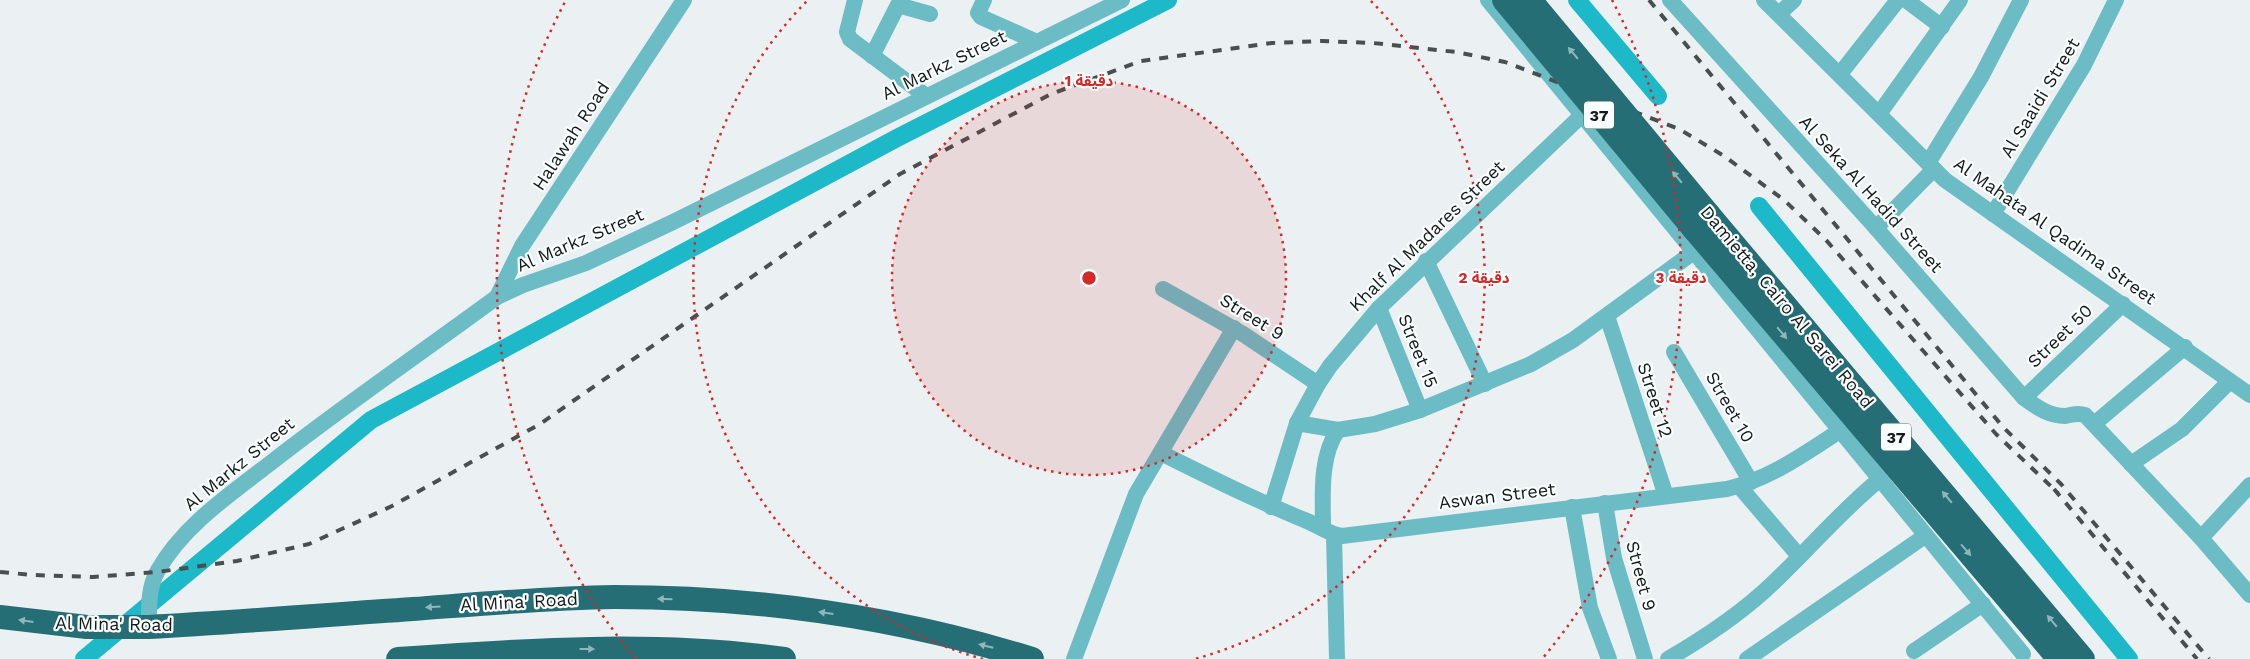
<svg xmlns="http://www.w3.org/2000/svg" width="2250" height="659" font-family="'Work Sans','Noto Sans Arabic',sans-serif">
<rect width="100%" height="100%" fill="#ebf1f2"/>
<g fill="none" stroke-linecap="round" stroke-linejoin="round">
<g stroke="#1eb9c9" stroke-width="18">
<polyline points="1577,0 1658,96"/>
<polyline points="1759,206 2129,659"/>
<polyline points="84,659 371,420 897,138 1168,0"/>
</g>
<g stroke="#6cbcc6" stroke-width="16">
<polyline points="855,0 847,32 850,39 926,96"/>
<polyline points="984,0 978,13 981,17 1037,42"/>
<polyline points="1488,0 2023,654"/>
<path d="M1670,0L1876,228L2024,398C2037,407 2048,416 2065,416C2073,415 2077,412 2085,415L2201,538L2250,595"/>
<polyline points="1764,0 1945,180 2250,395"/>
<polyline points="1906,0 1942,27"/>
<polyline points="1779,14 1794,0"/>
<polyline points="872,56 898,5 930,14"/>
<polyline points="1840,74 1898,0"/>
<polyline points="1879,114 1960,0"/>
<polyline points="1928,163 1981,77 2021,0"/>
<polyline points="1993,214 2084,65 2116,0"/>
<polyline points="1876,228 1934,169"/>
<polyline points="1426,261 1485,384"/>
<polyline points="1163,289 1243,334 1318,384"/>
<polyline points="497,297 522,246 684,0"/>
<polyline points="1379,308 1420,410"/>
<polyline points="1607,316 1666,496"/>
<polyline points="1674,352 1751,482"/>
<polyline points="2024,398 2123,304"/>
<polyline points="1297,423 1338,430"/>
<polyline points="2094,424 2185,347"/>
<path d="M1161,453C1209,477 1257,501 1307,521C1319,526 1329,534 1342,536L1727,489C1770,479 1804,454 1841,430"/>
<polyline points="2131,464 2182,429 2229,382"/>
<polyline points="1739,486 1799,556"/>
<polyline points="1605,503 1614,558 1645,659"/>
<polyline points="1271,507 1297,423 1318,384 1330,366 1379,308 1581,116"/>
<polyline points="1572,507 1590,608 1609,659"/>
<path d="M1323,528C1323,498 1319,457 1338,430L1375,424L1420,410L1531,364L1573,340L1695,251"/>
<polyline points="1334,535 1337,659"/>
<polyline points="2201,538 2250,485"/>
<path d="M149,627C149,607 148,589 157,572C182,527 229,495 268,465C343,406 421,353 497,297L523,285L586,263L671,223L1122,0"/>
<polyline points="1914,651 1983,604"/>
<polyline points="1074,659 1136,494 1234,328"/>
<path d="M1668,659C1704,638 1742,613 1773,583C1809,549 1841,511 1880,479"/>
<polyline points="1747,659 1925,536"/>
</g>
<g stroke="#256e76" stroke-width="24">
<polyline points="1709,215 2083,659"/>
<polyline points="1694,229 2059,659"/>
<path d="M0,617L87,627H149C237,622 325,615 413,609C480,604 546,598 614,597C754,597 898,617 1032,659"/>
<path d="M398,659C526,650 656,641 784,659"/>
</g>
<g stroke="#4b4e4e" stroke-width="4" stroke-dasharray="9 9" stroke-linecap="butt">
<polyline points="1649,0 2003,427 2061,484 2209,659"/>
<polyline points="2054,489 2197,659"/>
<polyline points="0,572 33,575 93,577 157,572 237,561 309,544 392,506 540,424 900,174 1051,94 1141,61 1272,43 1322,41 1373,43 1456,52 1505,62 1679,129 1724,156 1784,200 1826,240 1996,434 2058,493"/>
</g>
<g stroke="#256e76" stroke-width="24">
<polyline points="1504,0 1694,229"/>
<polyline points="1530,0 1709,215"/>
</g>
</g>
<defs><path id="oneway-solid" d="M-6-.8H1V-3.2L6.5 0L1 3.2V.8H-6Z" transform="scale(1.25)"/></defs>
<g fill="#8fb6ba">
<use href="#oneway-solid" transform="translate(1573 53) rotate(-130)"/>
<use href="#oneway-solid" transform="translate(1677 177) rotate(-130)"/>
<use href="#oneway-solid" transform="translate(1782 333) rotate(50)"/>
<use href="#oneway-solid" transform="translate(1947 497) rotate(-130)"/>
<use href="#oneway-solid" transform="translate(1966 550) rotate(49)"/>
<use href="#oneway-solid" transform="translate(665 599) rotate(-179)"/>
<use href="#oneway-solid" transform="translate(433 607) rotate(176)"/>
<use href="#oneway-solid" transform="translate(826 613) rotate(-172)"/>
<use href="#oneway-solid" transform="translate(26 621) rotate(-172)"/>
<use href="#oneway-solid" transform="translate(2052 621) rotate(-130)"/>
<use href="#oneway-solid" transform="translate(986 646) rotate(-166)"/>
<use href="#oneway-solid" transform="translate(587 649)"/>
</g>
<circle cx="1089" cy="278" r="197" fill="#d62828" fill-opacity=".12"/>
<g fill="none" stroke="#d62828" stroke-width="2.5" stroke-dasharray="2.5 5">
<circle cx="1089" cy="278" r="197"/>
<path d="M983 659A395 395 0 0 1 807 1M1371 1A395 395 0 0 1 1195 659"/>
<path d="M636 659A592 592 0 0 1 566 0M1612 0A592 592 0 0 1 1542 659"/>
</g>
<g text-anchor="middle" stroke-width="4.5" stroke-linejoin="round" paint-order="stroke">
<g fill="#f9feff" stroke="#5b5e5e" stroke-width="1">
<rect x="1584" y="101.5" width="30" height="27" rx="4"/>
<rect x="1881" y="423.5" width="30" height="27" rx="4"/>
</g>
<g font-size="16" font-weight="bold" fill="#171919">
<text x="1599" y="121">37</text>
<text x="1896" y="443">37</text>
</g>
<g font-size="18" fill="#171919" stroke="#f9feff">
<text transform="translate(944 65) rotate(-26)" y="6">Al Markz Street</text>
<text transform="translate(2040 98) rotate(-59)" y="6">Al Saaidi Street</text>
<text transform="translate(571 136) rotate(-57)" y="6">Halawah Road</text>
<text transform="translate(1871 194) rotate(48)" y="6">Al Seka Al Hadid Street</text>
<text transform="translate(2055 231) rotate(35)" y="6">Al Mahata Al Qadima Street</text>
<text transform="translate(1427 236) rotate(-44)" y="6">Khalf Al Madares Street</text>
<text transform="translate(580 240) rotate(-23)" y="6">Al Markz Street</text>
<text transform="translate(1787 307) rotate(50)" y="6">Damietta, Cairo Al Sarei Road</text>
<text transform="translate(1252 317) rotate(32)" y="6">Street 9</text>
<text transform="translate(2060 336) rotate(-44)" y="6">Street 50</text>
<text transform="translate(1418 351) rotate(68)" y="6">Street 15</text>
<text transform="translate(1655 400) rotate(72)" y="6">Street 12</text>
<text transform="translate(1730 407) rotate(60)" y="6">Street 10</text>
<text transform="translate(239 464) rotate(-39)" y="6">Al Markz Street</text>
<text transform="translate(1497 496) rotate(-7)" y="6">Aswan Street</text>
<text transform="translate(1641 576) rotate(75)" y="6">Street 9</text>
<text transform="translate(519 602) rotate(-3)" y="6">Al Mina' Road</text>
<text transform="translate(114 624) rotate(1)" y="6">Al Mina' Road</text>
</g>
</g>
<circle cx="1089" cy="278" r="8" fill="#d62828" stroke="#f9feff" stroke-width="2.5"/>
<g font-size="15" text-anchor="middle" font-weight="bold" fill="#d62828" stroke="#f9feff" stroke-width="4.5" stroke-linejoin="round" paint-order="stroke">
<text x="1089" y="86">1 دقيقة</text>
<text x="1484" y="283">2 دقيقة</text>
<text x="1681" y="283">3 دقيقة</text>
</g>
</svg>
